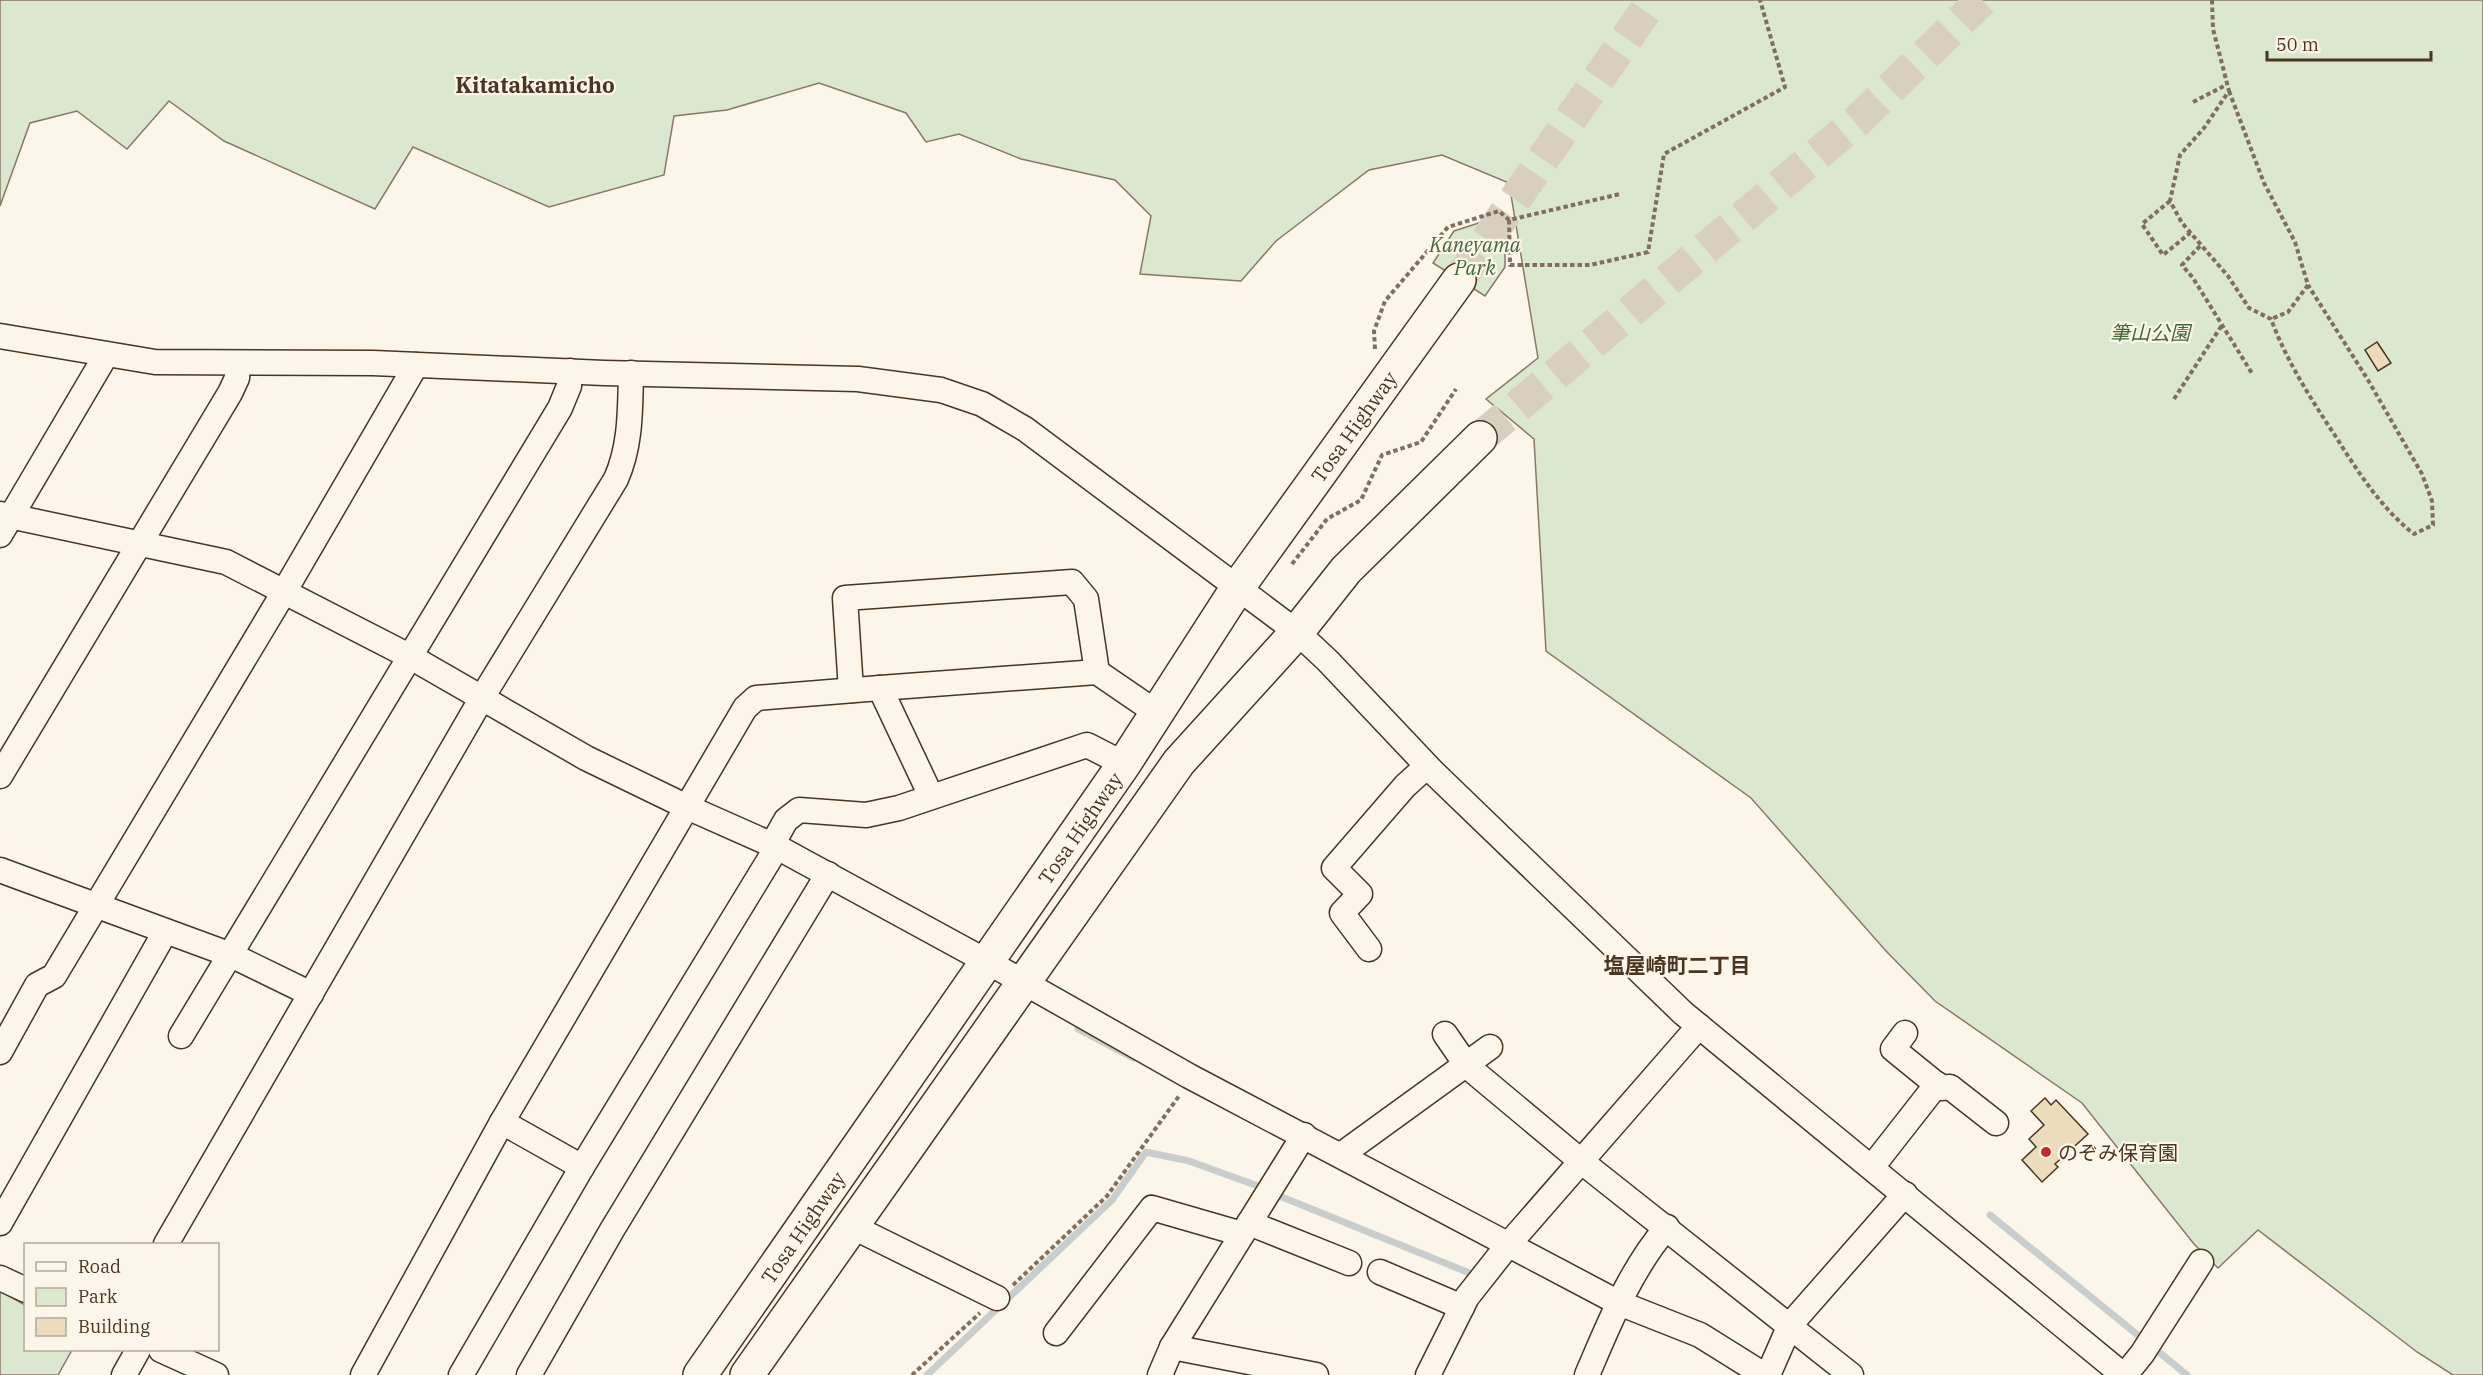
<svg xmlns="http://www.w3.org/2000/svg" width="2483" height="1375" viewBox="0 0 2483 1375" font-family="'IBM Plex Serif','Noto Sans JP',serif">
<rect width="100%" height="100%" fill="#fbf6e9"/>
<g fill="#dce7d0" stroke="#887966" stroke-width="1.5">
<polygon points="0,0 2483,0 2483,1375 2453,1375 2417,1352 2258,1230 2218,1268 2194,1244 2082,1103 1935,1001 1886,951 1751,798 1546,651 1534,439 1486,399 1538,358 1509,183 1442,155 1369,170 1276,241 1241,281 1140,274 1151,216 1115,180 1021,159 959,134 926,142 906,113 819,83 727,110 674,116 664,175 549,207 413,147 375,209 224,141 169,101 127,149 77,111 30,123 0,206"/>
<polygon points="1497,217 1505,225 1505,267 1485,296 1433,263 1454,231"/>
<polygon points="0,1291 25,1305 26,1350 72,1350 58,1375 0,1375"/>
</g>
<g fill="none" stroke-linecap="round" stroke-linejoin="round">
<g stroke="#c9cecd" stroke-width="7">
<polyline points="1078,1029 1133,1058"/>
<polyline points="1277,1195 1472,1274"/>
<polyline points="1990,1215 2187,1375"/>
<polyline points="927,1375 1112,1200 1146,1152 1189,1161 1258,1186"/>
</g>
</g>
<g fill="#ecdcbc" stroke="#4a3520" stroke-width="1.5">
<polygon points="2377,342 2391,363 2378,371 2365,350"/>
<polygon points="2045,1098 2051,1105 2056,1100 2088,1134 2055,1164 2058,1167 2042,1182 2022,1160 2036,1147 2029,1139 2044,1125 2031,1111"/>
</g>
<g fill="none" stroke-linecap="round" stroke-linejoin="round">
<g stroke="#d8cfc1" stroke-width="33" stroke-dasharray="33 16" stroke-linecap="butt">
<polyline points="1459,280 1653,0"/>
<polyline points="1480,438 1857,121 1982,0"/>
</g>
<g stroke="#4a3520" stroke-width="27">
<g id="minor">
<polyline points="0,336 155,362 373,363 604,373 858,379 941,390 982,404 1025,429 1297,632 1328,661 1433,772 1683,1013 2123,1375"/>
<polyline points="0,514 226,562 409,656 586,758 687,807 777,847 986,961 1189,1076 1619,1303 1700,1335 1764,1375"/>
<polyline points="0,535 106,355"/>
<polyline points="880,688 1097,672"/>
<polyline points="851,690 845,598 1072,582 1086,599 1097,672 1157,713"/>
<polyline points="0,776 230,393 237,378 238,363"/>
<polyline points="772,845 786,820 799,810 866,815 899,808 1087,745 1124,764"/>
<polyline points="0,870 231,955 311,994"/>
<polyline points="1369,949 1342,913 1360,894 1334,868 1405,786 1427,766"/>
<polyline points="1905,1033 1893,1049 1941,1088 1950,1087 1996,1123"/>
<polyline points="1445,1034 1467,1066 1582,1162 1851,1375"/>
<polyline points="181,1036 560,408 569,386 570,371"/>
<polyline points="0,1052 37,985 54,976 284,592 416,365"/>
<polyline points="502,1122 582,1167"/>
<polyline points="1341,1155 1490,1047"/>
<polyline points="1872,1167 1937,1084"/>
<polyline points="0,1223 165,932"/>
<polyline points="1249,1223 1349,1263"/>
<polyline points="851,1226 997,1298"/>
<path d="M166,1244l317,-548 133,-217c15,-34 14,-69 15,-106"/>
<polyline points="1380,1272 1462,1307"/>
<polyline points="0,1278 26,1290"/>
<polyline points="1056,1333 1152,1208 1242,1234"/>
<polyline points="1172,1347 1316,1375"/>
<polyline points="161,1350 216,1375"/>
<polyline points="124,1375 138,1350"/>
<polyline points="363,1375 502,1122 745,708 756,698 880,688 931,796"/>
<polyline points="461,1375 582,1167 777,847"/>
<polyline points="529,1375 612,1230 828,874"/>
<polyline points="1160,1375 1172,1347 1304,1135"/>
<polyline points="1428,1375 1467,1297 1508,1245 1699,1026"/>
<path d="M1587,1375c22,-51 43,-105 80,-148"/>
<polyline points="1768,1375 1790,1325 1905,1194"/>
<polyline points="2125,1375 2142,1354 2201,1262"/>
</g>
</g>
<g stroke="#4a3520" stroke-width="36">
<g id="highway">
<path id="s1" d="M700,1375l424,-611 114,-177 221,-307"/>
<polyline points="747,1375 1179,762 1297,632 1346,570 1480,438"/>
</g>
</g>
<g stroke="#7f6f5c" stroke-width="4" stroke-dasharray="4.5 3" stroke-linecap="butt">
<path d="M2212,0l1,29 16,62 -25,37 -24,27 -10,46 12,22 46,53 21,32 22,11c16,43 40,80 65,118 22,35 45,71 78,97l19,-9 -1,-24 -10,-27 -54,-94 -60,-95"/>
<polyline points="2229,91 2264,183 2295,242 2308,285 2288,312 2271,319"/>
<polyline points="2193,102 2226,85"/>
<polyline points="2170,201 2142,224 2163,255 2190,233"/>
<polyline points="1509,220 1510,265 1590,265 1648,252 1664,154 1785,87 1760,0"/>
<polyline points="2200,246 2182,265 2193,278 2253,375"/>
<polyline points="1375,349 1374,331 1385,301 1448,227 1499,211 1509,220 1620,194"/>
<polyline points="2174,399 2222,325"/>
<polyline points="1292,564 1327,519 1361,500 1382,455 1421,442 1456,389"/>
<polyline points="1013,1285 1107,1196 1179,1096"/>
<polyline points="912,1375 980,1313"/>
</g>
<use href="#minor" stroke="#fbf6e9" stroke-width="24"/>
<use href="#highway" stroke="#fbf6e9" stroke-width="33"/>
</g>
<circle fill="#c62828" stroke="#fbf6e9" stroke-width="2" cx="2046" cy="1152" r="6"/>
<g text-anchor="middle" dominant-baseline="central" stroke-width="4.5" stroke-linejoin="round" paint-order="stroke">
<g font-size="20" font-style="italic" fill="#436837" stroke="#fbf6e9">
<text x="1475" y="244">Kaneyama<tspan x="1475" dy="23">Park</tspan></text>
<text x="2150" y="332">筆山公園</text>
</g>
<g font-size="20" fill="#4a3520" stroke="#fbf6e9">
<text stroke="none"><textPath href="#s1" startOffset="1152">Tosa Highway</textPath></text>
<text stroke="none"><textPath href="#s1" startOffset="666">Tosa Highway</textPath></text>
<text stroke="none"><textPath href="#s1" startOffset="180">Tosa Highway</textPath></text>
</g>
<g font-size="20" fill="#4a3520" stroke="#fbf6e9" text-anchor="start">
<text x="2058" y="1152">のぞみ保育園</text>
</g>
<g font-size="21" font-weight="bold" fill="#4a3520" stroke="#fbf6e9">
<text x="1677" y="965">塩屋崎町二丁目</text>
</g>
<g font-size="22" font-weight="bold" fill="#4a3520" stroke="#fbf6e9">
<text x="535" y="84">Kitatakamicho</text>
</g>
</g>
<rect x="24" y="1243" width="195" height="108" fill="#fbf6e9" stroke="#b4a999" stroke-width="1.5"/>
<rect x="36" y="1262" width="30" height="9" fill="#fbf6e9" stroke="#b4a999" stroke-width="1.5"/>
<text x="78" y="1273" font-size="18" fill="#4a3520">Road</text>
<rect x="36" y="1288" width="30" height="18" fill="#dce7d0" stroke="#b4a999" stroke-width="1.5"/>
<text x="78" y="1303" font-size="18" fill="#4a3520">Park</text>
<rect x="36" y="1318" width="30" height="18" fill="#ecdcbc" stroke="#b4a999" stroke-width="1.5"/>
<text x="78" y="1333" font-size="18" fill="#4a3520">Building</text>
<path d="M2267 51v9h164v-9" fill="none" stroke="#4a3520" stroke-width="3"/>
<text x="2276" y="51" font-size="18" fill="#4a3520" stroke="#fbf6e9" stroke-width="4.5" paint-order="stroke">50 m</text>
</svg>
